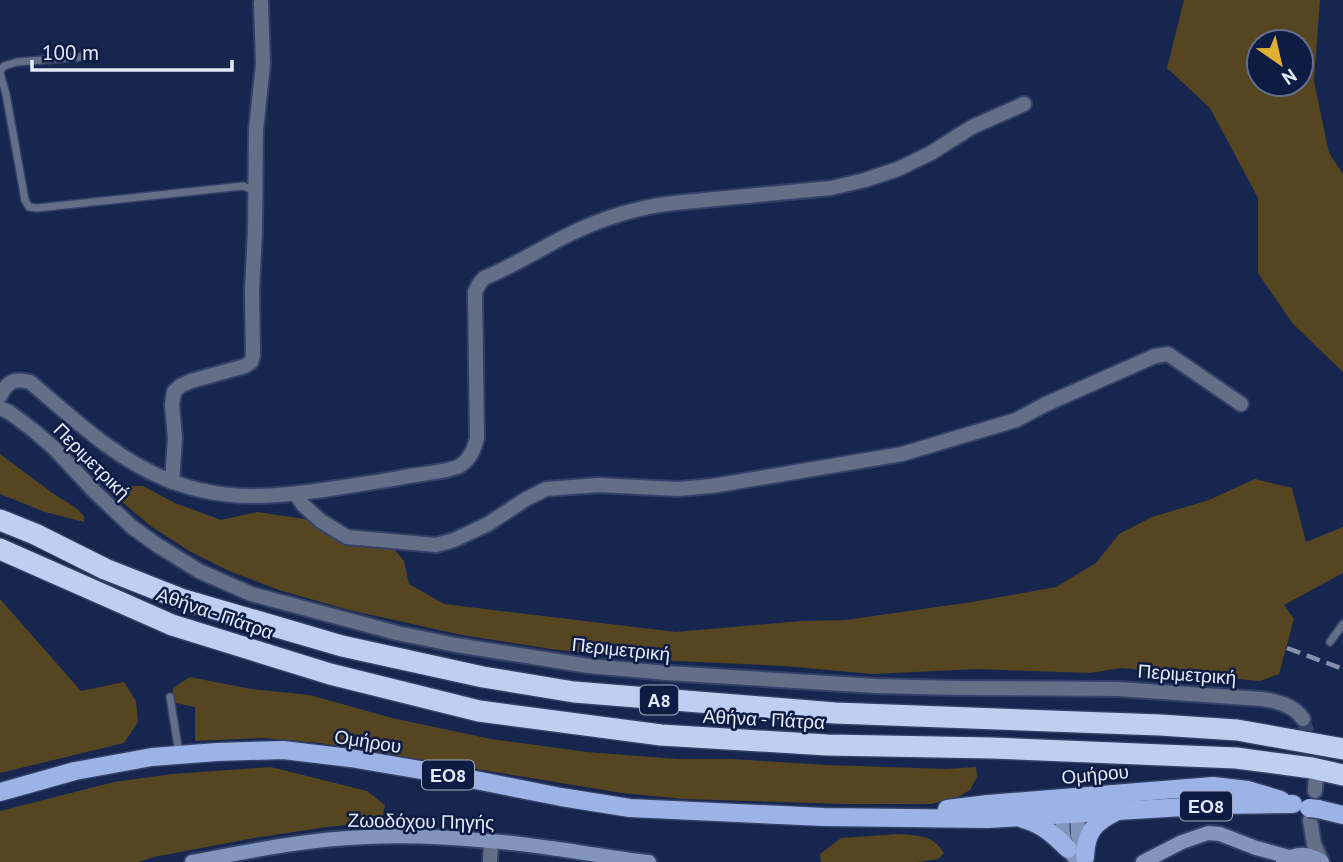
<svg xmlns="http://www.w3.org/2000/svg" width="1343" height="862" viewBox="0 0 1343 862" font-family="'PT Sans',sans-serif">
<rect width="100%" height="100%" fill="#17264f"/>
<g fill="#554521" fill-rule="evenodd">
<path d="M1184,0h136l-6,81 15,72 14,21v198l-50,-48 -35,-51v-75l-48,-90 -43,-40zM1259,42h42v42h-42z"/>
<polygon points="0,454 51,492 76,508 84,516 84,522 45,512 0,494"/>
<polygon points="1255,479 1292,488 1306,542 1343,527 1343,573 1284,605 1294,619 1279,674 1260,681 1121,668 1090,673 977,669 873,674 784,666 636,659 551,649 462,635 349,610 279,590 227,570 191,552 152,527 121,501 132,486 143,486 175,503 221,520 257,512 305,519 333,536 394,549 404,561 409,584 444,604 676,632 801,621 845,620 972,602 1056,587 1096,563 1119,534 1152,517 1209,500"/>
<polygon points="0,599 81,691 124,682 136,701 138,722 124,743 0,773"/>
<polygon points="190,677 251,689 310,695 392,718 491,739 587,752 678,759 731,759 828,765 946,769 976,767 977,777 970,790 954,799 931,804 846,804 684,799 622,793 320,743 264,738 195,741 195,707 171,702 173,688"/>
<polygon points="271,767 367,791 385,805 382,821 327,827 254,838 154,857 138,862 0,862 0,811 114,782 172,774"/>
<path d="M898,834c21,2 34,0 46,19l-6,6 -21,3h-96l-1,-8 21,-16z"/>
</g>
<g fill="none" stroke-linecap="round" stroke-linejoin="round">
<polyline stroke="#364369" stroke-width="14" stroke-dasharray="14 7" stroke-linecap="butt" points="1303,719 1316,757 1316,775"/>
<g stroke="#344167" stroke-width="10">
<g id="service">
<polyline points="0,71 4,66 17,62 92,56"/>
<polyline points="0,73 6,94 25,200 29,207 37,208 243,186 255,191"/>
<polyline points="1330,642 1343,624"/>
<polyline points="170,697 179,753"/>
</g>
</g>
<g stroke="#344167" stroke-width="18">
<g id="minor">
<path d="M0,396c8,-15 14,-18 30,-14 43,36 85,77 138,98 58,23 109,17 168,8 24,-4 49,-7 73,-12 13,-2 43,-5 52,-11 10,-7 13,-16 16,-27l-2,-146 4,-8 5,-6c30,-12 57,-30 86,-44 33,-16 68,-27 104,-31l157,-15 34,-8 33,-11 33,-16 41,-26 52,-23"/>
<polyline points="172,482 175,438 172,405 174,392 180,386 191,381 245,366 251,362 253,355 252,291 255,230 256,130 263,64 261,3"/>
<polyline points="296,494 303,505 321,521 347,537 436,545 454,540 488,524 526,499 546,489 599,485 678,489 712,486 902,454 1016,420 1046,404 1155,356 1168,354 1241,404"/>
<polyline points="490,862 491,841"/>
</g>
</g>
<g stroke="#344167" stroke-width="18">
<g id="tertiary">
<path d="M0,408l9,4 24,18 21,18 40,43 38,36 25,18 42,26 52,23 146,39 59,12 133,21 78,7 209,13 83,2 159,1 144,10c15,2 32,6 41,20"/>
<polyline points="1315,791 1316,776"/>
<polyline points="1310,820 1314,844 1322,862"/>
</g>
</g>
<g stroke="#344167" stroke-width="18">
<g id="secondary">
<path d="M1065,806c-5,22 -4,40 14,56"/>
<polyline points="1077,806 1078,835 1084,854"/>
<path d="M192,862c58,-11 116,-23 175,-25 41,-2 82,0 123,4 54,4 106,15 159,21"/>
<polyline points="1143,862 1182,842 1208,833 1220,834 1256,848 1289,857"/>
<path d="M1283,862c13,-10 26,-9 39,0"/>
</g>
</g>
<g stroke="#344167" stroke-width="21">
<g id="primary">
<polyline points="0,792 75,771 152,757 217,752 283,750 350,758 450,775 561,797 630,808 824,817 988,819 1216,805 1293,804"/>
<polyline points="947,809 988,804 1213,786 1248,790 1281,800"/>
<polyline points="1318,809 1343,815"/>
<path d="M1023,819c19,5 31,16 45,30"/>
<path d="M1085,857c1,-24 8,-34 31,-45"/>
</g>
</g>
<g stroke="#344167" stroke-width="24">
<g id="motorway">
<polyline points="0,520 35,534 105,569 181,599 342,646 483,677 574,692 835,713 1160,725 1237,730 1343,749"/>
<polyline points="0,549 172,625 330,674 479,711 661,735 827,745 992,748 1236,758 1312,768 1343,775"/>
</g>
</g>
<use href="#service" stroke="#636e87" stroke-width="7"/>
<use href="#minor" stroke="#636e87" stroke-width="14"/>
<use href="#tertiary" stroke="#636e87" stroke-width="14"/>
<use href="#secondary" stroke="#8495bd" stroke-width="14"/>
<use href="#primary" stroke="#9db3e6" stroke-width="18"/>
<use href="#motorway" stroke="#bfcff4" stroke-width="21"/>
<polyline stroke="#8590ab" stroke-width="4.5" stroke-dasharray="14 7" stroke-linecap="butt" points="1287,648 1343,669"/>
<g stroke="#344167" stroke-width="21" stroke-linecap="butt">
<polyline id="primary-bridge" points="1309,808 1318,809"/>
</g>
<use href="#primary-bridge" stroke="#9db3e6" stroke-width="18"/>
</g>
<g text-anchor="middle" dominant-baseline="central" stroke-width="5" stroke-linejoin="round" paint-order="stroke">
<g fill="#0e1c44" stroke="#a3acc3" stroke-width="2">
<rect x="640" y="685.5" width="38" height="29" rx="5"/>
<rect x="422" y="760.5" width="52" height="29" rx="5"/>
<rect x="1180" y="791.5" width="52" height="29" rx="5"/>
</g>
<g font-size="18" font-weight="bold" fill="#e3eafa">
<text x="659" y="700">Α8</text>
<text x="448" y="775">ΕΟ8</text>
<text x="1206" y="806">ΕΟ8</text>
</g>
<g font-size="19" fill="#e3eafa" stroke="#0e1c44">
<text transform="translate(92 461) rotate(45)">Περιμετρική</text>
<text transform="translate(215 613) rotate(19)">Αθήνα - Πάτρα</text>
<text transform="translate(621 649) rotate(6)">Περιμετρική</text>
<text transform="translate(1187 674) rotate(4)">Περιμετρική</text>
<text transform="translate(764 719) rotate(3)">Αθήνα - Πάτρα</text>
<text transform="translate(368 741) rotate(9)">Ομήρου</text>
<text transform="translate(1095 774) rotate(-5)">Ομήρου</text>
<text transform="translate(421 821) rotate(1)">Ζωοδόχου Πηγής</text>
</g>
</g>
<g transform="translate(1280 63) rotate(146)"><circle r="33" fill="#0e1c44" stroke="#636e8d" stroke-width="2"/>
<path d="M0-5L12 26L0 18L-12 26Z" fill="#e0b034"/>
<text y="-10" font-size="19" font-weight="bold" text-anchor="middle" fill="#e3eafa">N</text>
</g>
<path d="M32 60v10h200v-10" fill="none" stroke="#e3eafa" stroke-width="3.5"/>
<text x="42" y="60" font-size="21" fill="#e3eafa" stroke="#0e1c44" stroke-width="5" paint-order="stroke">100 m</text>
</svg>
